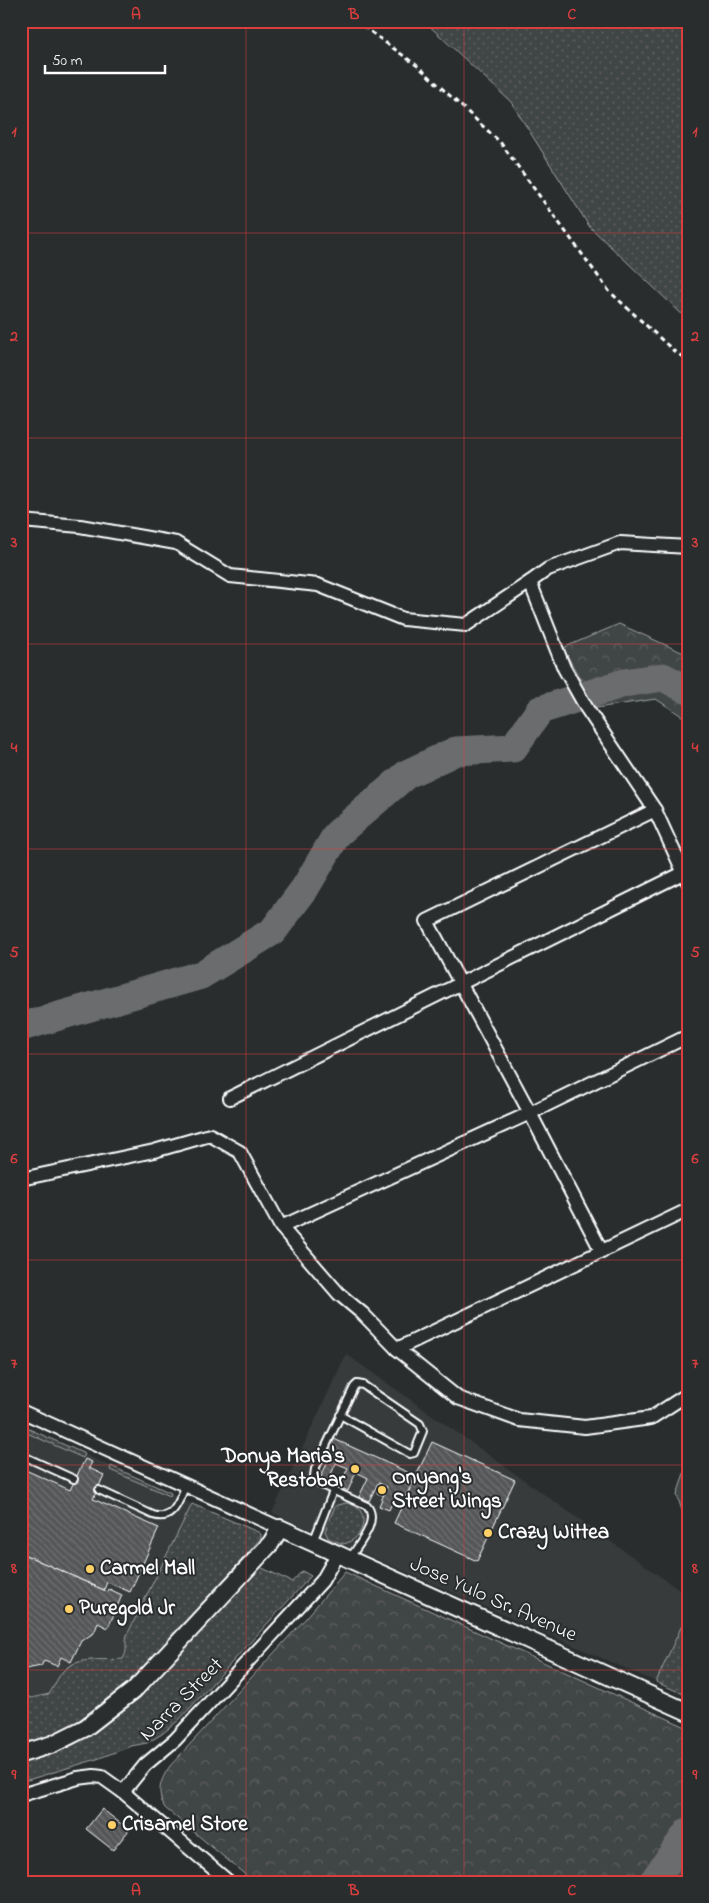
<svg xmlns="http://www.w3.org/2000/svg" width="709" height="1903" viewBox="0 0 709 1903" font-family="'Indie Flower',sans-serif">
<defs>
<pattern id="grass-dots" width="8" height="8" patternUnits="userSpaceOnUse" patternTransform="scale(1.25)"><rect width="8" height="8" fill="#414445"/><path d="M2 2h.1M6 6h.1" fill="none" stroke="#5e6061" stroke-width="1.8" stroke-linecap="round"/></pattern>
<pattern id="forest-crowns" width="20" height="18" patternUnits="userSpaceOnUse" patternTransform="scale(1.25)"><rect width="20" height="18" fill="#414445"/><path d="M2 6a3 3 0 1 1 6 0M12 15a3 3 0 1 1 6 0" fill="none" stroke="#5e6061"/></pattern>
<pattern id="building-back-hatch" width="6" height="6" patternUnits="userSpaceOnUse" patternTransform="scale(1.25)"><rect width="6" height="6" fill="#555758"/><path d="M-1 5l2 2M0 0l6 6M5-1l2 2" fill="none" stroke="#6e7071"/></pattern>
</defs>
<rect width="100%" height="100%" fill="#2a2d2e"/>
<filter id="ink" filterUnits="userSpaceOnUse"><feTurbulence type="fractalNoise" baseFrequency=".02" numOctaves="2"/><feDisplacementMap in="SourceGraphic" scale="10" xChannelSelector="R" yChannelSelector="G"/><feConvolveMatrix kernelMatrix="1 2 1 2 8 2 1 2 1" color-interpolation-filters="sRGB"/></filter>
<g filter="url(#ink)">
<g fill="#373a3b">
<polygon points="346,1354 688,1596 688,1612 656,1682 272,1513"/>
<polygon points="21,1426 171,1493 192,1504 127,1635 126,1641 127,1651 123,1659 106,1659 75,1664 63,1671 49,1694 31,1698 21,1693"/>
</g>
<g fill="url(#grass-dots)" stroke="#a0a2a2">
<polygon points="424,21 688,21 688,320 589,226 511,102"/>
<polygon points="29,1429 85,1454 83,1458 27,1433"/>
<polygon points="111,1466 171,1493 170,1496 110,1470"/>
<path d="M346,1503c27,4 19,37 -3,41l-15,-6 -3,-7 10,-25z"/>
<path d="M192,1504l66,28 3,2v4l-113,127 -31,29 -48,33 -20,9 -28,8v-51l10,5 18,-4c5,-7 9,-18 15,-24 15,-14 40,-9 59,-11 6,-11 1,-13 4,-24z"/>
<polygon points="260,1567 292,1582 302,1571 311,1576 179,1720 162,1734 147,1743 131,1746 97,1759 21,1782 21,1764 54,1754 75,1744 96,1731 117,1715 140,1696 163,1672"/>
<polygon points="688,1612 688,1696 656,1682"/>
</g>
<g fill="url(#forest-crowns)" stroke="#a0a2a2">
<polygon points="619,624 688,655 688,720 656,699 596,708 563,648"/>
<path d="M345,1572l343,156v154h-434l-89,-74c-9,-16 -5,-28 5,-42l137,-149z"/>
</g>
<polygon fill="#414445" stroke="#a0a2a2" points="688,1461 688,1529 677,1495"/>
<g fill="none" stroke-linecap="round" stroke-linejoin="round">
<g stroke="#6a6c6d" stroke-width="29">
<polyline points="21,1027 201,975 273,931 305,888 337,834 407,774 456,751 513,748 540,710 624,683 663,677 688,690"/>
<polyline points="653,1882 688,1832"/>
</g>
</g>
<g fill="url(#building-back-hatch)" stroke="#fff">
<polygon points="334,1439 416,1476 406,1496 397,1492 389,1510 379,1506 387,1487 378,1483 369,1501 359,1497 368,1478 356,1472 348,1491 339,1487 348,1468 336,1463 328,1481 321,1477 329,1459 325,1457"/>
<polygon points="432,1442 515,1480 477,1561 394,1523"/>
<polygon points="85,1459 92,1462 89,1468 104,1475 93,1499 159,1528 130,1592 107,1582 104,1590 21,1553 21,1468 70,1490"/>
<polygon points="380,1484 387,1487 383,1495 377,1493"/>
<polygon points="21,1553 108,1592 109,1589 122,1595 108,1628 98,1623 94,1633 81,1641 71,1662 61,1657 57,1666 44,1661 41,1666 21,1670"/>
<polygon points="102,1809 129,1830 113,1850 86,1829"/>
</g>
<g fill="none" stroke-linecap="round" stroke-linejoin="round">
<g stroke="#fff" stroke-width="10">
<g id="service">
<path d="M340,1415l70,39 4,-1 9,-22 -3,-7 -57,-39 -6,-1 -3,3 -39,82 -1,7 5,8 48,22c13,15 -9,39 -17,52"/>
<polyline points="21,1426 27,1413"/>
<polyline points="21,1455 74,1479"/>
<path d="M99,1490l54,25c21,7 26,-15 33,-30"/>
<polyline points="313,1542 333,1491"/>
</g>
</g>
<g stroke="#fff" stroke-width="16">
<g id="minor">
<polyline points="21,521 80,526 176,543 230,576 318,585 403,619 466,625 530,582"/>
<polyline points="688,547 620,543 548,569 530,582 564,668 587,709 655,810 688,882"/>
<polyline points="230,1098 683,873"/>
<polyline points="21,1179 154,1151 210,1135 240,1152 281,1227 339,1294 363,1314 397,1349 458,1398 519,1420 585,1427 651,1418 688,1394"/>
<polyline points="281,1227 530,1113 688,1036"/>
<polyline points="602,1252 530,1113 427,921 655,810"/>
<polyline points="397,1349 688,1210"/>
<polyline points="21,1411 280,1528"/>
<polyline points="123,1792 145,1765 175,1740 322,1581 338,1553"/>
<polyline points="21,1795 78,1778 94,1776 102,1777 123,1792 229,1882"/>
</g>
</g>
<g stroke="#fff" stroke-width="20">
<polyline id="tertiary" points="21,1754 53,1744 85,1728 134,1690 271,1543 280,1528 688,1712"/>
</g>
<polyline stroke="#fff" stroke-width="3" stroke-dasharray="5 4" stroke-linecap="butt" points="356,21 419,67 500,142 609,291 675,352 688,360"/>
<use href="#service" stroke="#2a2d2e" stroke-width="6"/>
<use href="#minor" stroke="#2a2d2e" stroke-width="12"/>
<use href="#tertiary" stroke="#2a2d2e" stroke-width="16"/>
</g>
</g>
<path fill="none" stroke="#da3e3e" stroke-width="1" stroke-opacity="0.55" d="M246,21v1861M464,21v1861M21,233h667M21,438h667M21,644h667M21,849h667M21,1054h667M21,1260h667M21,1465h667M21,1670h667"/>
<g fill="#ffd166" stroke="#2a2d2e" stroke-width="2">
<circle cx="355" cy="1469" r="5"/>
<circle cx="382" cy="1490" r="5"/>
<circle cx="488" cy="1533" r="5"/>
<circle cx="90" cy="1569" r="5"/>
<circle cx="69" cy="1609" r="5"/>
<circle cx="112" cy="1825" r="5"/>
</g>
<g text-anchor="middle" dominant-baseline="central" stroke-width="4" stroke-linejoin="round" paint-order="stroke">
<g font-size="21" font-weight="bold" fill="#fff" stroke="#2a2d2e" text-anchor="start">
<text x="345" y="1457" text-anchor="end">Donya Maria's<tspan x="345" dy="24">Restobar</tspan></text>
<text x="392" y="1478">Onyang's<tspan x="392" dy="24">Street Wings</tspan></text>
<text x="498" y="1533">Crazy Wittea</text>
<text x="100" y="1569">Carmel Mall</text>
<text x="79" y="1609">Puregold Jr</text>
<text x="122" y="1825">Crisamel Store</text>
</g>
<g font-size="21" fill="#fff" stroke="#2a2d2e">
<text transform="translate(493 1600) rotate(24)">Jose Yulo Sr. Avenue</text>
<text transform="translate(182 1700) rotate(-45)">Narra Street</text>
</g>
</g>
<rect width="709" height="1903" fill="none" stroke="#2a2d2e" stroke-width="55"/>
<path d="M45 65v8h120v-8" fill="none" stroke="#ffffff" stroke-width="2.5"/>
<text x="52" y="65" font-size="15" fill="#ffffff" stroke="#2a2d2e" stroke-width="4" paint-order="stroke">50 m</text>
<rect x="28" y="28" width="654" height="1848" fill="none" stroke="#da3e3e" stroke-width="2"/>
<g font-size="16" text-anchor="middle" font-weight="bold" fill="#da3e3e">
<text x="136" y="19">A</text>
<text x="354" y="19">B</text>
<text x="572" y="19">C</text>
<text x="14" y="136">1</text>
<text x="695" y="136">1</text>
<text x="14" y="341">2</text>
<text x="695" y="341">2</text>
<text x="14" y="547">3</text>
<text x="695" y="547">3</text>
<text x="14" y="752">4</text>
<text x="695" y="752">4</text>
<text x="14" y="957">5</text>
<text x="695" y="957">5</text>
<text x="14" y="1163">6</text>
<text x="695" y="1163">6</text>
<text x="14" y="1368">7</text>
<text x="695" y="1368">7</text>
<text x="14" y="1573">8</text>
<text x="695" y="1573">8</text>
<text x="14" y="1779">9</text>
<text x="695" y="1779">9</text>
<text x="136" y="1895">A</text>
<text x="354" y="1895">B</text>
<text x="572" y="1895">C</text>
</g>
</svg>
